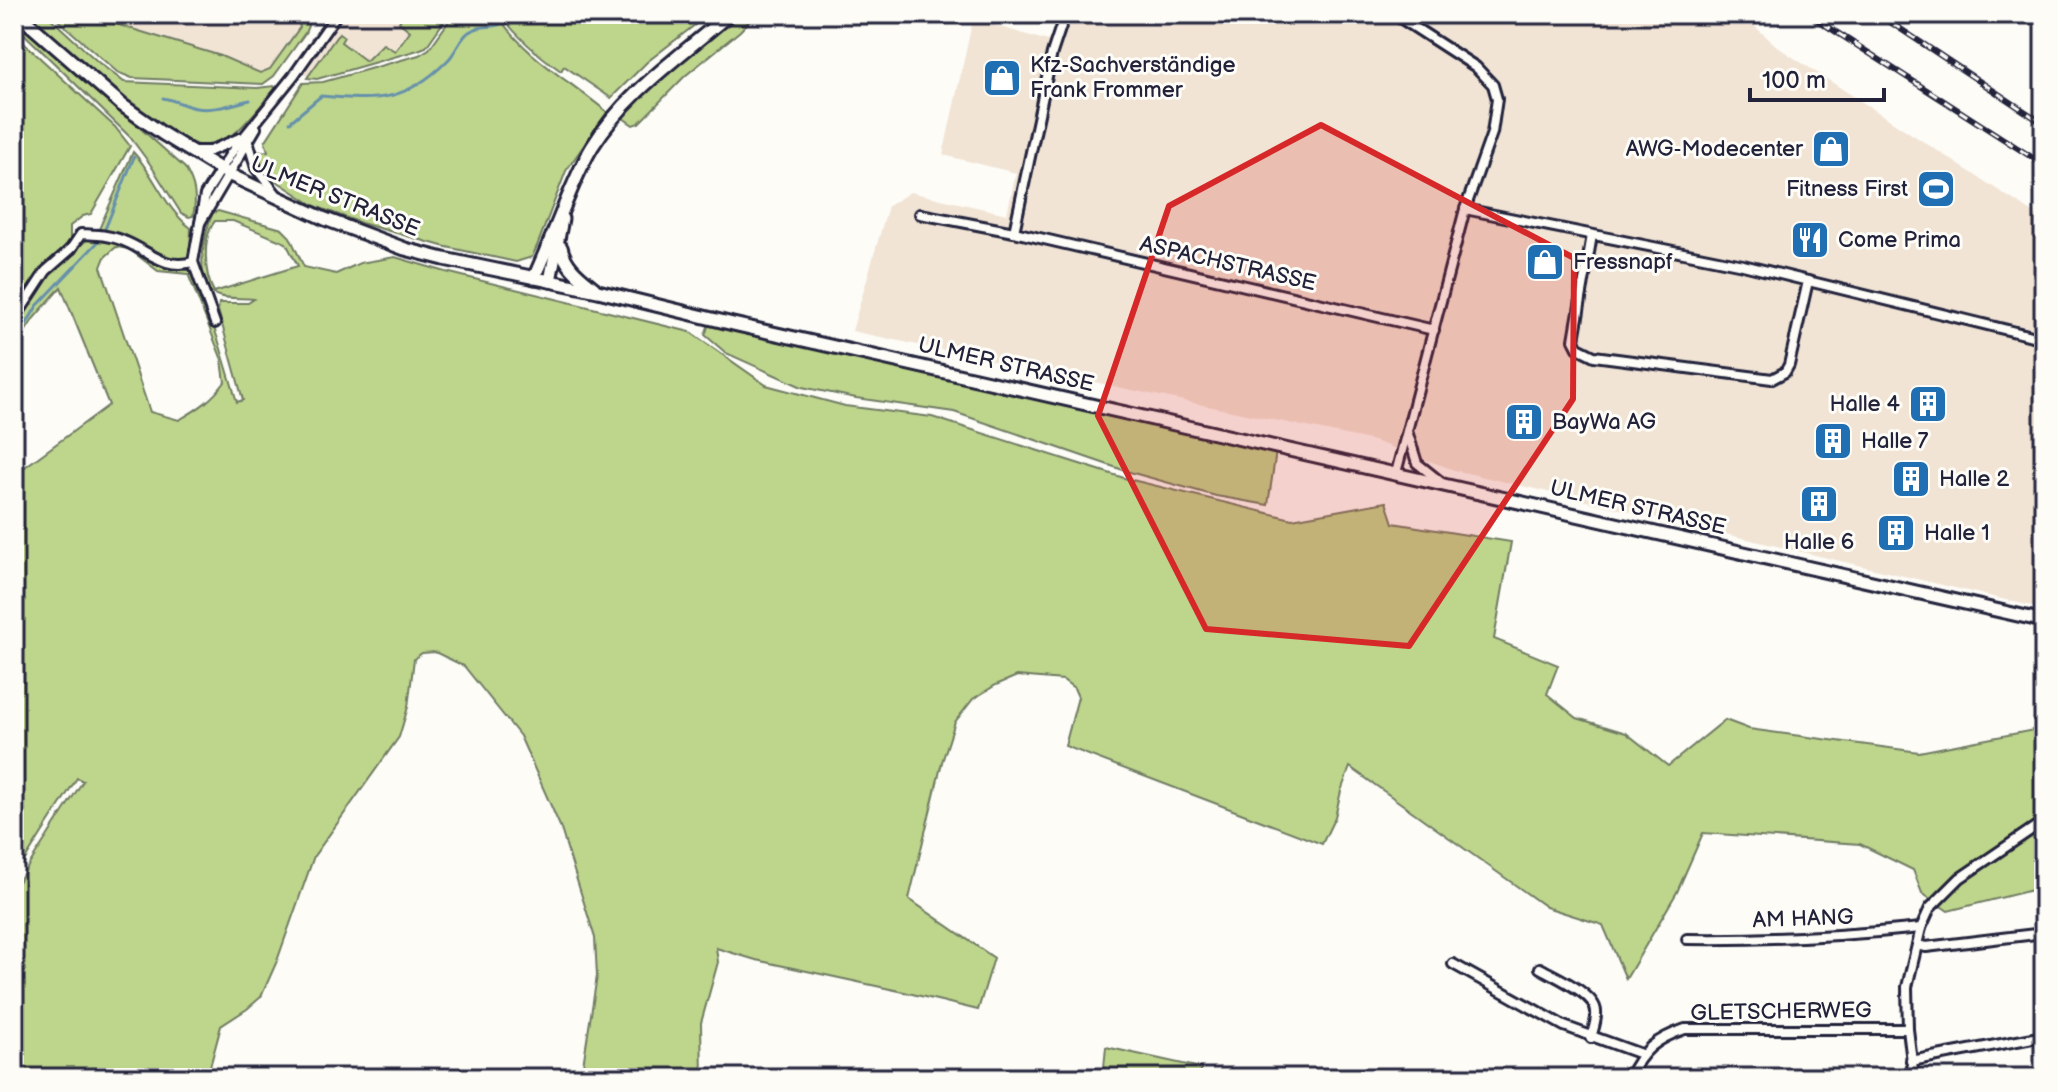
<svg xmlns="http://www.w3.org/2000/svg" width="2058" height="1092" viewBox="0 0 2058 1092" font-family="'Balsamiq Sans',sans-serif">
<rect width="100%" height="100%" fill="#fdfcf7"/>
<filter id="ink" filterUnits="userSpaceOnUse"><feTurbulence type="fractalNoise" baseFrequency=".0125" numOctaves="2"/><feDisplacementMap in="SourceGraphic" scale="16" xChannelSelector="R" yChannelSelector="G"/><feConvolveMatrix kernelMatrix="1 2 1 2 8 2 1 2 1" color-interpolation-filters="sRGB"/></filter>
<g filter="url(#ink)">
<g fill="#f1e4d5">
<polygon points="84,14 317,14 300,27 270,69 259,73 221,56"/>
<polygon points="345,14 448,14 426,47 315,79 303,74"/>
<polygon points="1061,14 1741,14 1779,48 2044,220 2044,609 1454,470 1374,441 852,331 888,206 910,192 1007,214 1016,173 943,155 973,19 1048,41"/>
</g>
<g fill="#bed58c" stroke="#707c64" stroke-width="2" fill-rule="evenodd">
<path d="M26,14h20l52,48 26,20 133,6 17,-2 1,3c-14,16 -39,49 -58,56 -10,3 -22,0 -30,-4 -59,-32 -112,-82 -161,-127z"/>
<polygon points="51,14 83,14 221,56 260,73 270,69 300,27 297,19 290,14 306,14 308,26 305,33 274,76 263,84 132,78 117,72"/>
<polygon points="410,14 449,14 426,47 418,50 317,79 307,78 339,33 344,37 341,42 366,61 383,44 395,51 410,31 399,22 403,15 407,17"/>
<path d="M454,14h42c34,47 69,63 111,98l-41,59 -29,75 -5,11 -16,5 -74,-16 -81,-23 -46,-17 -40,-26 -13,-11 -4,-17 10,-1 -3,-9 38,-59 20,-1 96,-27 10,-6z"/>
<path d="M500,14h209l-62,48 -36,36 -47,-32 -3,5c-24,-17 -43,-33 -61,-57z"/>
<polygon points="736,14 756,14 740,31 685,76 639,123 633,125 620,116 636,96"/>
<path d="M14,16l171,152c10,17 12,29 8,48l-4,1 -8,-4 -31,-49 -20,-27 -116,-113z"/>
<polygon points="14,34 115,127 130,146 91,214 83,216 70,226 70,240 34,282 14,315"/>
<path d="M133,152c22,23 32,57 58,76l-1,25 -4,6 -17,2 -40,-23 -30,-9z"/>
<path d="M218,211l64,18 8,8 14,30 32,7 24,-11 35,-6 51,15 244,60 76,53 79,21 87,11 192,61 168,41 94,-17 7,21 118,19 -17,97 64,26 -11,29 30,24 49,15 42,33 57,-46 24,9 170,23 125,-24v159l-96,24 -26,-18 -9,-23 -53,-26 -157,-11 -26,59 -51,87 -23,-54 -57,-18 -196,-140 -9,24 -6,26 -13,27 -257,-98 13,-49 -4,-9 -11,-8 -46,-4 -21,9 -23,14 -18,23 -13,40 -33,137 85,59 -16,52 -74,-18 -148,-32 -40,-12 2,14 -17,61 1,55h-121l16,-102 -2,-38 -35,-112 -40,-90 -56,-70 -29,-14 -13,1 -8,6 -6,48 -9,30 -85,119 -37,105 -16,36 -14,12 -26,17 -14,52h-193v-190l69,-107 -6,-3 -63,99v-402l95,-70 -48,-118 -27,31 -20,31v-23l33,-52 41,-35c41,-1 41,14 73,27 11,4 22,0 32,6l25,67 19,63 6,-2 -25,-90 1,-7h29l6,-4c-12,-2 -27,1 -38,-4 -23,-9 -12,-65 -3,-82zM215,221h18l53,22 12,23 -84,26c-10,-17 -12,-55 1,-71zM116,247l13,2 29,22 30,3 34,86 3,22c-13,18 -27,27 -46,38l-29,-8 -49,-145 4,-10z"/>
<polygon points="709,324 1276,451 1268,505 1216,496 1126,471 954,412 856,398 802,387 726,353 705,335"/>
<polygon points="1106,1047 1201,1068 1200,1078 1103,1078"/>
</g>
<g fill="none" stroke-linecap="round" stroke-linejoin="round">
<g stroke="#6691ab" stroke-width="3">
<path d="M163,98c12,2 22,8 33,10 18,3 37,-4 54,-8"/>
<path d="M290,122l31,-26c55,5 84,7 126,-35 9,-8 13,-23 22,-29 18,-11 27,2 44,-18"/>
<polyline points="105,229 134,157"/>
<polyline points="14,345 37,306 98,242"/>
</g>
<g stroke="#22223b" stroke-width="14">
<g id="minor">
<polyline points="1065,14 1052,53 1014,232 1434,330"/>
<polyline points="1394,14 1476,67 1493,85 1497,99 1492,133 1465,209 1396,473"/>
<polyline points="249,144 256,168 276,194"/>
<polyline points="192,151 210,151 240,138"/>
<polyline points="1465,209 1743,265 2044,339"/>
<polyline points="920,214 1014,232"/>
<polyline points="200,223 256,128"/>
<polyline points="1592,235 1574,340 1578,348 1594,356 1772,379 1785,372 1789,365 1808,281"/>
<path d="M14,320l32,-49 25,-22 10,-15c15,1 31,1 45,8 24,10 39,28 67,20"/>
<polyline points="215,323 193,262 205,195 231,153 294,75 337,14"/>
<polyline points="1408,434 1417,463 1442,483"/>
<path d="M1687,939c79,1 156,-3 234,-11"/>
<polyline points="1917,945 1926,947 2044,933"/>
<polyline points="1453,964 1564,1026 1641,1054"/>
<path d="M1540,968c14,8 56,26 56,44 1,8 -3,18 -5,26"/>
<polyline points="1911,1061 2044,1036"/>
<path d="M1629,1078c13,-28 27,-39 56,-49h223"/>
<polyline points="1914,1078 1908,1029 1907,987 1921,928 1930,908 1960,878 2044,821"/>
</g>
</g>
<g stroke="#22223b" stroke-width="17">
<g id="secondary">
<polyline points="18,14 122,105 163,134 230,175 325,219 405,249 444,259 598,291 733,324 2044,621"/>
<path d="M561,247c4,19 18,29 33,41"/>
<path d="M534,278c10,-23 20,-46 29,-69 9,-21 17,-42 29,-62 34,-55 89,-91 137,-133"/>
<polyline points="550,281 562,219"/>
</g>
</g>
<use href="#minor" stroke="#fdfcf7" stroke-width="8"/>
<use href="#secondary" stroke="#fdfcf7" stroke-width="11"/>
<g stroke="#22223b" stroke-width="6">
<g id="rail">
<polyline points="1808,14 2044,165"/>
<polyline points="1878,14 2044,124"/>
</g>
</g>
<use href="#rail" stroke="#fdfcf7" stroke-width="3" stroke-dasharray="9" stroke-linecap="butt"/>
</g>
</g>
<path fill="#d62828" fill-opacity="0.2" stroke="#d62828" stroke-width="6" stroke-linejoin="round" d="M1321,125l253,133 -1,141 -164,247 -203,-17 -108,-213 71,-210z"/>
<defs>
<g id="shop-square" transform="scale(2)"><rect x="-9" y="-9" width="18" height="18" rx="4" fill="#1f6fb2" stroke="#fdfcf7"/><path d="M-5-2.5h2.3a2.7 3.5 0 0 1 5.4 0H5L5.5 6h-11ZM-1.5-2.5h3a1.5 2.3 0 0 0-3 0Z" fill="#fff"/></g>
<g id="stadium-square" transform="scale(2)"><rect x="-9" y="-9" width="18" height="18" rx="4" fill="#1f6fb2" stroke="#fdfcf7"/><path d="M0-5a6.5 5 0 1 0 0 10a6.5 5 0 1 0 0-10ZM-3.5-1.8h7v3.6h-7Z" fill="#fff"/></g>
<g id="restaurant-square" transform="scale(2)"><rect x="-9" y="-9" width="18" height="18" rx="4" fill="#1f6fb2" stroke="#fdfcf7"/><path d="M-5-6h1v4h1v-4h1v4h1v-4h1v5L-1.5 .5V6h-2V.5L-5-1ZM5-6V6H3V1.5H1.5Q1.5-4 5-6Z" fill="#fff"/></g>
<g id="building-square" transform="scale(2)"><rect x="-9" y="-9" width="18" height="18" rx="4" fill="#1f6fb2" stroke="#fdfcf7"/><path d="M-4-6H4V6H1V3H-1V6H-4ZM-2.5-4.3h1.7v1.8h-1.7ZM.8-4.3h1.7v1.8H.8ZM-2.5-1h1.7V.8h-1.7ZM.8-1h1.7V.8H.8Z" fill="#fff"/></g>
</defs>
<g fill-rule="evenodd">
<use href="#shop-square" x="1002" y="78"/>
<use href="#shop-square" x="1831" y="149"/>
<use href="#stadium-square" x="1936" y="189"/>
<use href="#restaurant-square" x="1810" y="240"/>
<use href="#shop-square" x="1545" y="262"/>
<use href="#building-square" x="1928" y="404"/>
<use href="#building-square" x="1524" y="422"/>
<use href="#building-square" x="1833" y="441"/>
<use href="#building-square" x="1911" y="479"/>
<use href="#building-square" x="1819" y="504"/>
<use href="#building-square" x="1896" y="533"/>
</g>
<g text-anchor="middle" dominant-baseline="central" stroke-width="6" stroke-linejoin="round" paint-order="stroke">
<g font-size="22" fill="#22223b" stroke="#fdfcf7" text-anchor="start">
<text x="1030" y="65">Kfz-Sachverständige<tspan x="1030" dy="25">Frank Frommer</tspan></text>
<text x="1803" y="149" text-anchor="end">AWG-Modecenter</text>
<text x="1908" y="189" text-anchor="end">Fitness First</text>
<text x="1838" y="240">Come Prima</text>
<text x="1573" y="262">Fressnapf</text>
<text x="1900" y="404" text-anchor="end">Halle 4</text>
<text x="1552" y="422">BayWa AG</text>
<text x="1861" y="441">Halle 7</text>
<text x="1939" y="479">Halle 2</text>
<text x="1924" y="533">Halle 1</text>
<text x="1819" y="542" text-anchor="middle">Halle 6</text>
</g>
<g font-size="22" fill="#22223b" stroke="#fdfcf7">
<text transform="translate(335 197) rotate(22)">ULMER STRASSE</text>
<text transform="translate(1228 264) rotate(13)">ASPACHSTRASSE</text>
<text transform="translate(1006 365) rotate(13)">ULMER STRASSE</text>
<text transform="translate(1638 508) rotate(13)">ULMER STRASSE</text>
<text transform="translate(1803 919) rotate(-2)">AM HANG</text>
<text transform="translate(1781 1012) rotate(-1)">GLETSCHERWEG</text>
</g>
</g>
<rect width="2058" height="1092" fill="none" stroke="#fdfcf7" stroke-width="48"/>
<rect x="24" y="24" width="2010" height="1044" fill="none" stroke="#22223b" stroke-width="3" filter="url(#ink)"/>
<path d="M1750 88v12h134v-12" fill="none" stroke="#22223b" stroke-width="4"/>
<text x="1762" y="88" font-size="24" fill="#22223b" stroke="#fdfcf7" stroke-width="6" paint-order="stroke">100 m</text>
</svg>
